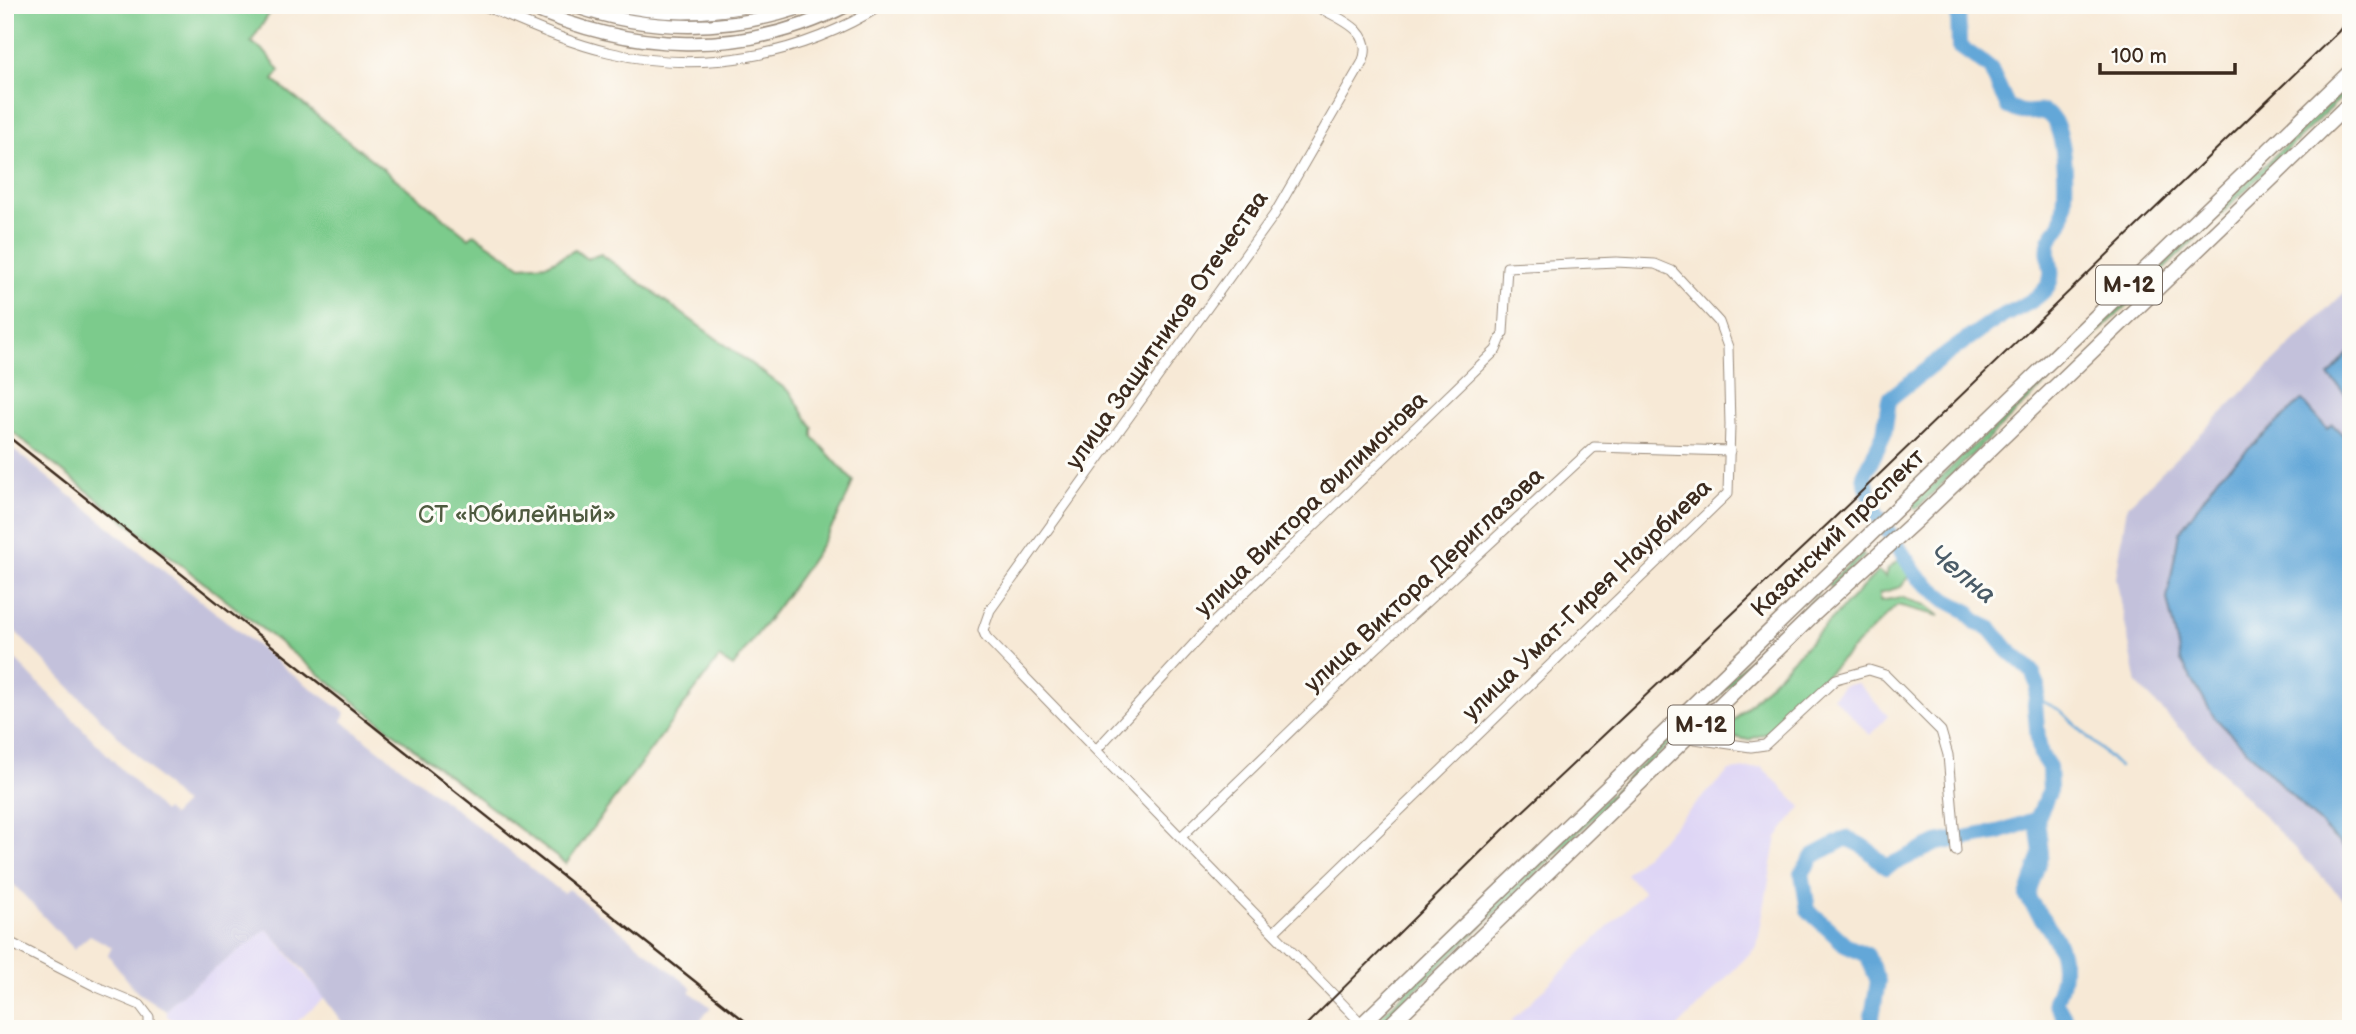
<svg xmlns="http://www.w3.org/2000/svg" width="2356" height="1034" viewBox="0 0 2356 1034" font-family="'Balsamiq Sans',sans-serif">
<rect width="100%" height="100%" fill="#fdfcf7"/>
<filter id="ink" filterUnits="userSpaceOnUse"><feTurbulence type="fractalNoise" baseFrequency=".0143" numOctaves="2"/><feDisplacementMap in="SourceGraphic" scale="14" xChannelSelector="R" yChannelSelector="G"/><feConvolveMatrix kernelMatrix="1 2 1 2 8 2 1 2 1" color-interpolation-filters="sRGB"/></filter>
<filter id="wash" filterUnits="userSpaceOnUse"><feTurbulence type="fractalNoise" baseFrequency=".00686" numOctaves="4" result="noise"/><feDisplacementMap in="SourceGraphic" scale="28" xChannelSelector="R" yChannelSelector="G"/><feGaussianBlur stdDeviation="1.57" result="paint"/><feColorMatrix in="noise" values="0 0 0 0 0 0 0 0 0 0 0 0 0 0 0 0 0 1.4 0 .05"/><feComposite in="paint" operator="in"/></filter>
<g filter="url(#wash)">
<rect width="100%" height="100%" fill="#f7e9d6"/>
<g fill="#ded5f5">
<polygon points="1857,683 1888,716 1870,735 1833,697 1843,686"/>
<polygon points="1762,767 1801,807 1777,837 1757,946 1676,1029 1518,1029 1511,1021 1644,892 1626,874 1729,771"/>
<polygon points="267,929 325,998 288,1029 185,1029 167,1016 166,1011 173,1001"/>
</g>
<g fill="#c3c1db">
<polygon points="2351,286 2351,907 2137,684 2116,578 2127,506"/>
<polygon points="5,443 293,675 346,713 342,721 563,893 568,889 692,988 690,992 711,1007 701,1020 708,1029 675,1029 656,1022 650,1029 606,1029 602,1022 590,1029 347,1029 305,972 267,929 173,1001 166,1011 137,992 108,955 112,947 90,935 74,949 5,875 5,649 163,812 165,810 172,816 184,804 5,621"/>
</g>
<g fill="#7bcb8c" stroke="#5b7a55" stroke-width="2">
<path d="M5,5h270l-24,37 13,9 16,20 -7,9 196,158 5,-4 47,32 27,-2 27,-14 12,9 14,-5 190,139 22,35v9l40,44c-20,61 -82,133 -120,186l-14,-9 -153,206 -139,-105 -422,-333z"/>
<polygon points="2351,82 2351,88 1916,509 1912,505"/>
<polygon points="1862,553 1865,556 1831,587 1828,584"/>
<polygon points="1901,558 1911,573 1901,587 1880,593 1880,601 1901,597 1926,605 1940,616 1897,605 1767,733 1748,740 1721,734 1878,571 1886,577 1888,569"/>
<polygon points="1819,593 1760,656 1375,1029 1367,1029"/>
</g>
<g fill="#63a7d8" stroke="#4f687b" stroke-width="2">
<polygon points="2351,350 2351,400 2329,376"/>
<polygon points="2302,400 2327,429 2332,424 2351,443 2351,855 2214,717 2181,661 2167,599 2179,533 2219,476"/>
</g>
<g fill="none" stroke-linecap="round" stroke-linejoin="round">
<polyline stroke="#63a7d8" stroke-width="2.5" points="2036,698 2060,710 2119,767"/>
<g stroke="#63a7d8" stroke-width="16">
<path d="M2037,819l4,35 -14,43c26,38 49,58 28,104l14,25 14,3"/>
<path d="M1870,1029l8,-48 -11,-26 -20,-9 -39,-36 -6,-37 11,-17 34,-18 19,10 20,19 51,-24 62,-11 38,-13 13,-29 -1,-23 -8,-12 -3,-15 -3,-36 3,-18 -6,-15 -24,-21 -17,-21 -15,-7 -9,-11 -21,-11 -29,-24 -44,-68 -9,-32 20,-42 5,-35c35,-28 71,-56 108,-80 16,-9 39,-17 50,-32 11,-16 -3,-29 3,-46 2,-6 8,-11 11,-18 7,-21 7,-93 -12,-108 -9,-7 -16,-1 -26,-3 -5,0 -10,-4 -15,-5l-18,-39 -31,-22 -1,-41"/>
</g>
</g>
</g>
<g filter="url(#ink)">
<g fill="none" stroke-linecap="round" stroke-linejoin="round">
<g stroke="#998a7a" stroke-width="11">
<g id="minor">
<path d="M482,5c41,17 83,37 126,47 93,23 193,4 274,-47"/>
<path d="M612,5c49,13 99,11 149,0"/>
<path d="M1314,5c23,13 63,25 48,58l-88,152 -284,395 -7,20 3,7 376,387"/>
<polyline points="1688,738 1751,747 1765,745 1836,679 1869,670 1885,675 1941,731 1948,755 1956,851"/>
<polyline points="1097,749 1214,622 1496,350 1503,333 1507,267 1616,262 1655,264 1672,271 1719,322 1728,347 1730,425 1728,493 1274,932"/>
<polyline points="1182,836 1369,655 1594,447 1730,451"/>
<polyline points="5,940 97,987 140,1005 149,1017 149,1029"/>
</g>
</g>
<g stroke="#998a7a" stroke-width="15">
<g id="secondary">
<path d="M524,5c106,48 219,54 324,0"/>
<path d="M571,5c77,28 159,28 237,0"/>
</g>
</g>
<g stroke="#998a7a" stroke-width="17">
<g id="primary">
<polyline points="1357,1029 2351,71"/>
<polyline points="1386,1029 1815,613 1922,515 2351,102"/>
</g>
</g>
<use href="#minor" stroke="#fff" stroke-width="9"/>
<use href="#secondary" stroke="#fff" stroke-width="12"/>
<use href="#primary" stroke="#fff" stroke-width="14"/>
<polyline stroke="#3b2a1e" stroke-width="2" points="1302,1029 1502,831 1833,519 2338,32 2351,16"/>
<polyline stroke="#3b2a1e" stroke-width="2.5" points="5,434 755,1029"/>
</g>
</g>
<g text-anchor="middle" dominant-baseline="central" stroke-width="6" stroke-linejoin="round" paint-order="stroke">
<g fill="#fdfcf7" stroke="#75695f" stroke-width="2">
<rect x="2096" y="265.5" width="66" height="39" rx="5"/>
<rect x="1668" y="705.5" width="66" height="39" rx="5"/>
</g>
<g font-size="23" font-weight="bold" fill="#3b2a1e">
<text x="2129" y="285">М-12</text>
<text x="1701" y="725">М-12</text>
</g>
<g font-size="24" fill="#3b2a1e" stroke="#fdfcf7">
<text transform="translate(1167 330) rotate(-55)">улица Защитников Отечества</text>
<text transform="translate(1311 504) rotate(-44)">улица Виктора Филимонова</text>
<text transform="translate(1838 533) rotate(-44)">Казанский проспект</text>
<text transform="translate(1424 580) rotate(-43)">улица Виктора Дериглазова</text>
<text transform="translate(1587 600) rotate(-44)">улица Умат-Гирея Наурбиева</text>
</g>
<g font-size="24" fill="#4e5a3f" stroke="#fdfcf7">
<text x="517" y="514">СТ «Юбилейный»</text>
</g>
<g font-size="26" font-style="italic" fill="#4b5c68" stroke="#fdfcf7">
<text transform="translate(1962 575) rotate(39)">Челна</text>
</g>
</g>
<rect width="2356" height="1034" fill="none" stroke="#fdfcf7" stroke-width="28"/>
<path d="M2100 63v10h135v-10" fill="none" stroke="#3b2a1e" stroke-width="3.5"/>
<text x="2111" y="63" font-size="21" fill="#3b2a1e" stroke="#fdfcf7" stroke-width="5" paint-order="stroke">100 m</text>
</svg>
